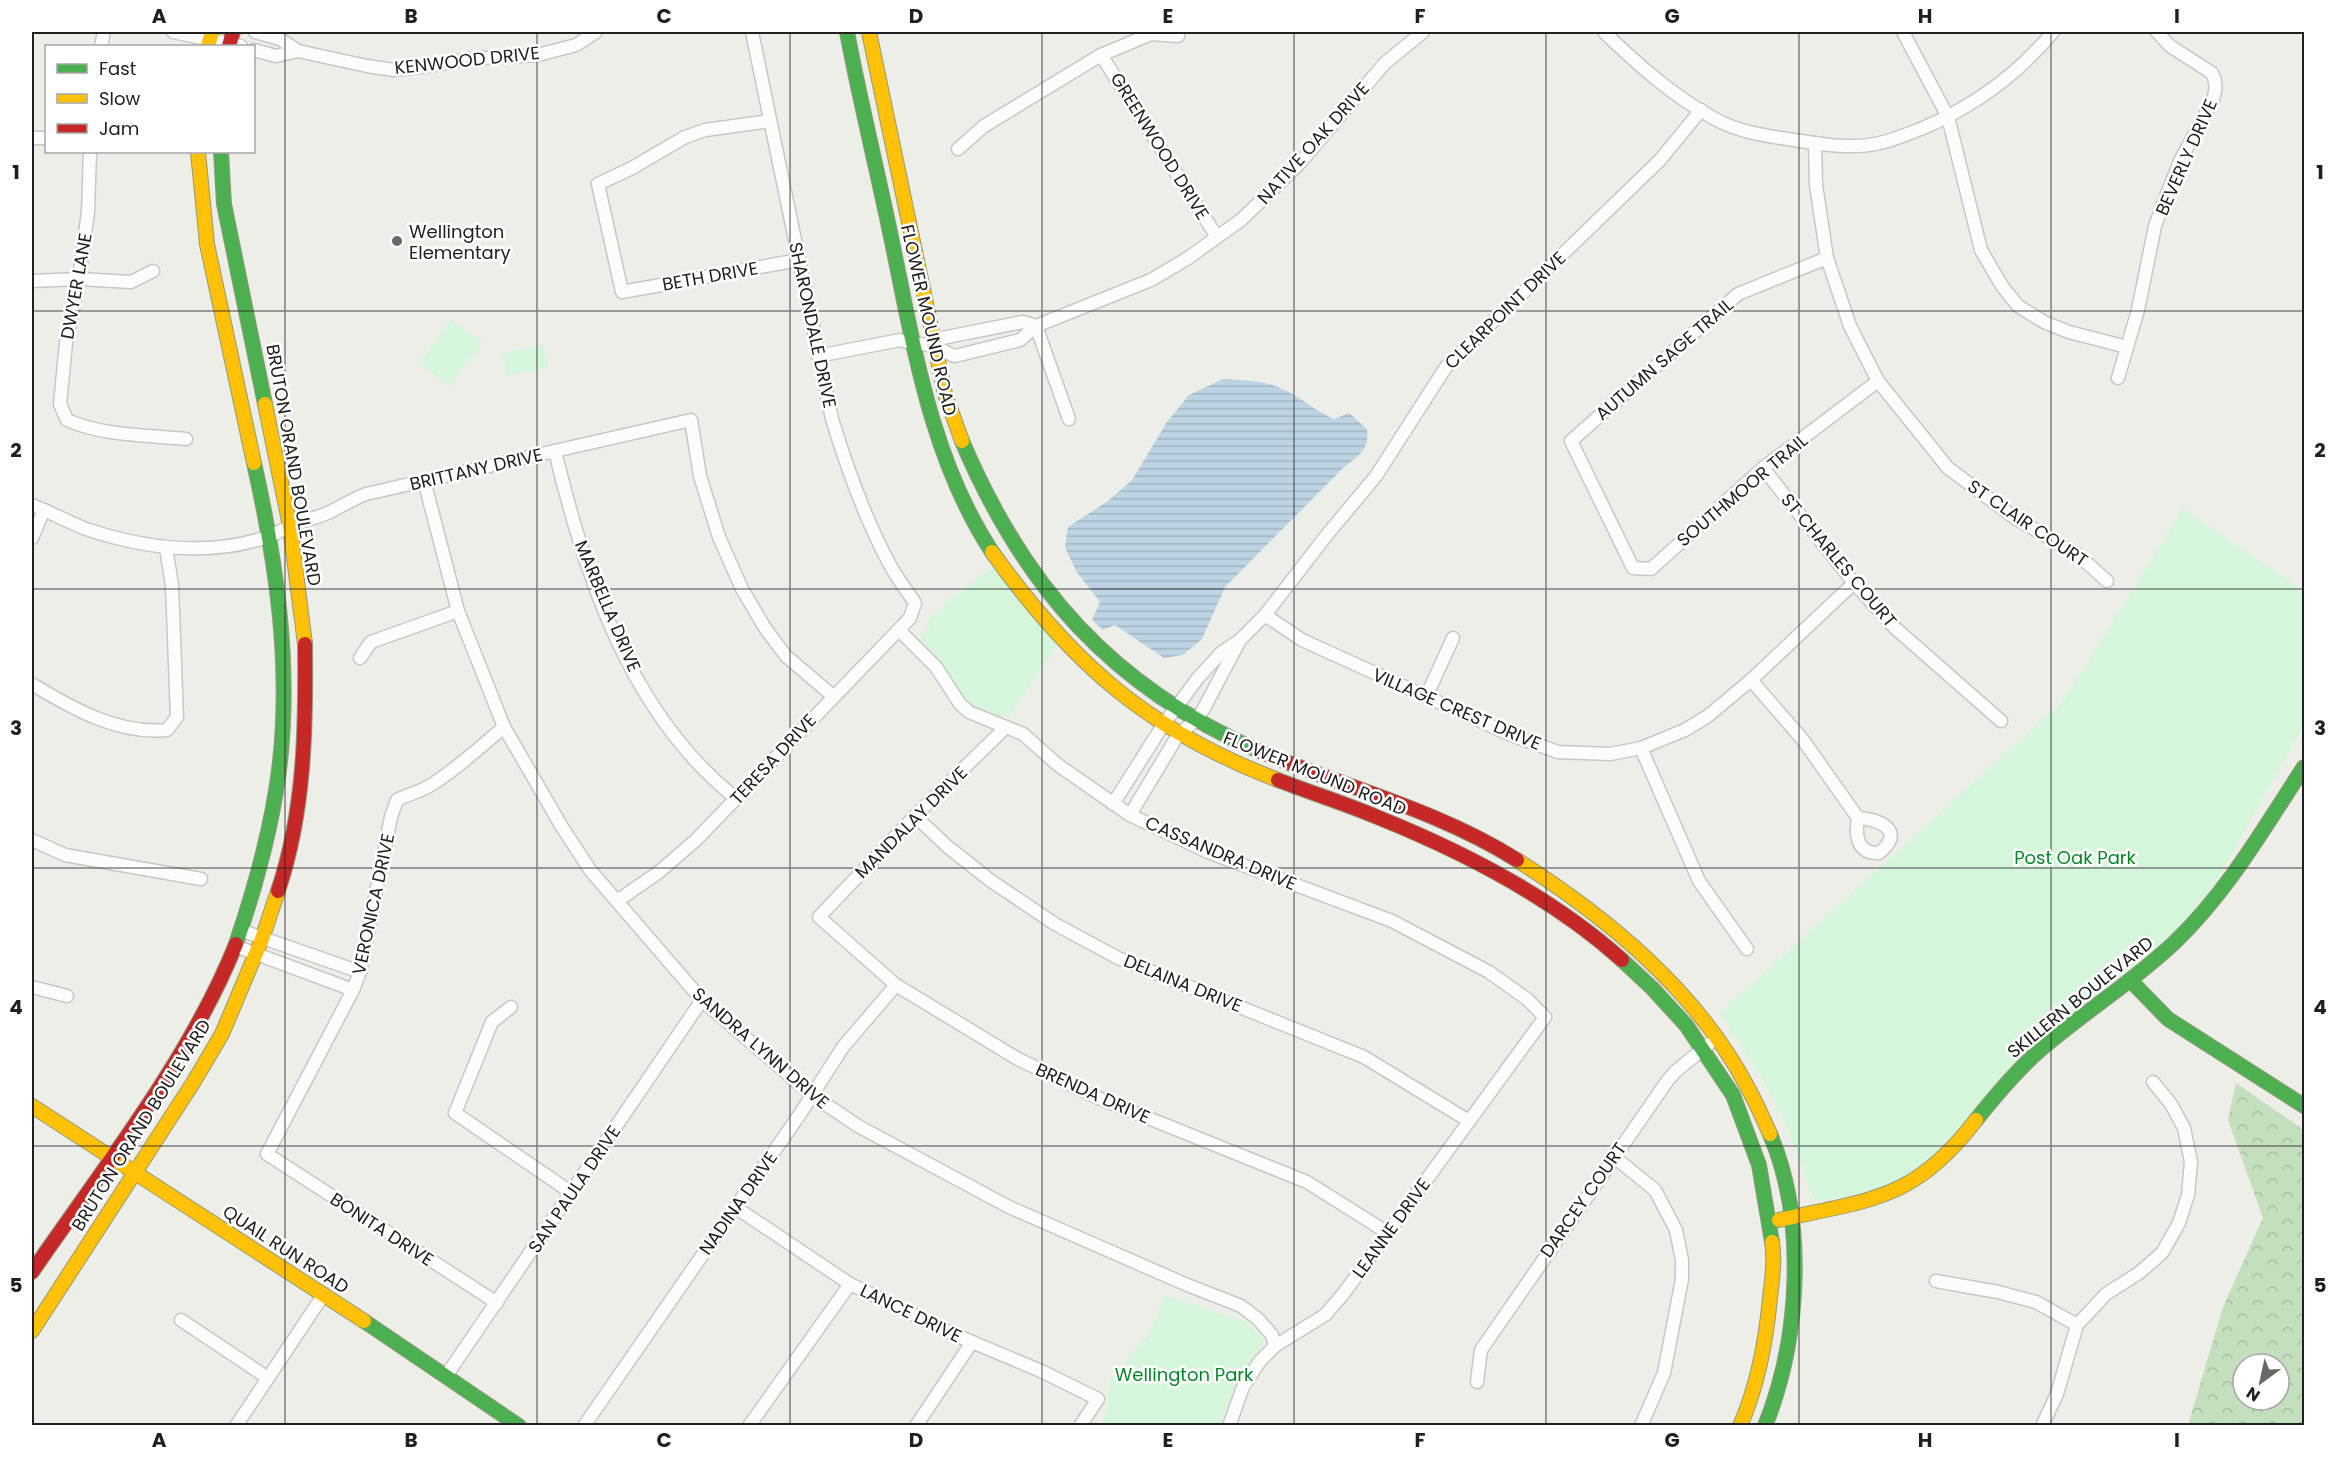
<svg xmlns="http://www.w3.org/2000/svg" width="2336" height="1457" viewBox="0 0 2336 1457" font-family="Poppins,sans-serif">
<defs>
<pattern id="forest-crowns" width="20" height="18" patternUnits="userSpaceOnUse" patternTransform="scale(1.5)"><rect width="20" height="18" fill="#c3dfbd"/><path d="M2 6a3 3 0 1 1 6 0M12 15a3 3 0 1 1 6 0" fill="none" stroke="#a7bfa2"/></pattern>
<pattern id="water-rules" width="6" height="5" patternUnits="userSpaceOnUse" patternTransform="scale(1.5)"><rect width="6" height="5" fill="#bbd3e3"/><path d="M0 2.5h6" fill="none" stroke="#a0b5c2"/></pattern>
</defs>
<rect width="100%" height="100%" fill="#eeeee9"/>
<path fill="url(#forest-crowns)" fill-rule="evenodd" d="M2236,1083l68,47v295h-116l35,-118 40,-89 -35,-98zM2243,1364h36v36h-36z"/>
<g fill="#d6f6dc">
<polygon points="451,320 482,343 450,386 419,363"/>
<polygon points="544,345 548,368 507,376 502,353"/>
<polygon points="2183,509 2304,591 2304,726 2214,885 2173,936 1942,1149 1906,1177 1875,1193 1815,1201 1784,1120 1761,1076 1720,1013 2064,700"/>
<polygon points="993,567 1058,644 1009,717 978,713 961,694 943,664 920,639 929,627 927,621 932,615 940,613 948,601"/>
<polygon points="1165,1295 1211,1311 1246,1321 1265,1341 1236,1383 1220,1425 1102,1425 1108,1407 1109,1381 1150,1333"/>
</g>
<path fill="url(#water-rules)" d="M1223,379c17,1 36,1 52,7 22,7 39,25 59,33l15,-6 18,16c3,21 -9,27 -24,39l-118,119 -23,52 -19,16 -19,3 -49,-33 -12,5 -11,-10 8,-18 -24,-31 -11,-24 3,-20 40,-26 24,-21 35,-58 22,-27z"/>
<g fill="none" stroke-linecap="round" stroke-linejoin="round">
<g stroke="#c7c7c5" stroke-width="15">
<g id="street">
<polyline points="173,32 241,46"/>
<polyline points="255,32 280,39 298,51 367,66 394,70 436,65 467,59 538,55 576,45 596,32"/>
<path d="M1604,32c34,33 69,64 111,87 23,13 52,17 79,21 25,4 55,9 81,4 17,-3 32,-10 48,-16 52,-22 94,-53 130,-96"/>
<polyline points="1903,32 1948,117 1981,250 2002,286 2018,306 2044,322 2069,332 2127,347"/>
<polyline points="101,46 104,32"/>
<polyline points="254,50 276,56 298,51"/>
<polyline points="1101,55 1217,237"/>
<polyline points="770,121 705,130 685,137 632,168 598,184 622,292 799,260"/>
<polyline points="32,138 46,138"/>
<polyline points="1815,143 1816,185 1827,258 1850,326 1878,381 1948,468 2015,518 2078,555 2107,581"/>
<polyline points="958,149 984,126 1101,55 1151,34 1178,36"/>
<path d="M90,152l-2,60 -9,67 -13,64 -6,61 7,16c36,16 80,15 119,19"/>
<polyline points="1827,258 1738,294 1571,441 1633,568 1651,569 1763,468 1878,381"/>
<polyline points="32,281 79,279 131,282 153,271"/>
<polyline points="1036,326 1069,419"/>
<polyline points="934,346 942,338 1023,322 1036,326"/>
<path d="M818,356l82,-16c13,5 21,3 33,6 8,2 14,8 22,10l65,-16 16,-14 115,-46 37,-22 53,-38 58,-56 86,-101 38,-31"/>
<path d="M2118,378l20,-68 17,-84 7,-19 18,-46 33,-61c3,-11 4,-17 -1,-27l-42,-27 -13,-14"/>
<path d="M555,451c30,126 76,265 182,348"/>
<polyline points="1763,468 1854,583 1894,627 2001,721"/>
<polyline points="424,480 458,611 504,727 562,827 590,870 702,1000 812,1095 858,1126 1009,1207 1185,1284 1241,1306 1258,1319 1272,1335 1275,1346"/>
<path d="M32,505c18,7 36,17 54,24 60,20 124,28 184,7 8,-3 13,-7 21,-10 12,-6 26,-8 39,-14 12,-6 23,-13 36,-18l325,-74 9,56 19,61 23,52 23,39 21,28 47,40"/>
<polyline points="32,538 44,510"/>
<polyline points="1265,615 1302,640 1511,735 1558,752 1610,754 1641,748 1685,730 1708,716 1751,680 1854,583"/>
<polyline points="899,630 936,667 960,704 969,712 1023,734 1058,765 1130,815 1208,852 1392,921 1489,972 1527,999 1545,1017 1344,1293 1325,1315 1275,1346 1260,1361 1243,1387 1229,1426"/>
<polyline points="360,658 371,642 458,611"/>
<path d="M1751,680l52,60 55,78c-3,17 -1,36 21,35 27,-21 2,-34 -21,-35"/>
<path d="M32,684c39,24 87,51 135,46l10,-13 -5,-132 -6,-37"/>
<polyline points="1426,697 1453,638"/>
<polyline points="1005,728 915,816 819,917 896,985 1018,1059 1096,1097 1307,1182 1388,1233"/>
<polyline points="1641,748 1699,881 1747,949"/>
<polyline points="1113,804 1163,725 1198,678 1221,653 1240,640 1265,615 1326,536 1376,476 1446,367 1660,160 1701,110"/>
<polyline points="1130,815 1178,735 1195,721 1203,710 1239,642"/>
<polyline points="915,816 948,847 991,881 1055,924 1118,958 1364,1057 1469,1121"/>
<polyline points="32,840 65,855 201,879"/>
<path d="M617,901l42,-29 37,-32 214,-222 5,-15c-8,-12 -18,-25 -25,-38 -25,-46 -43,-97 -58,-146l-80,-387"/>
<polyline points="240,930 360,972"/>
<polyline points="235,946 353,990"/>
<polyline points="32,987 67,996"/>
<polyline points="511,1007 492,1022 455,1113 572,1193"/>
<polyline points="1613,1156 1655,1190 1676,1230 1682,1260 1682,1279 1664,1373 1641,1426"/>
<polyline points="735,1207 850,1284 953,1334 1041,1371 1098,1399 1080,1426"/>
<polyline points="1936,1281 1998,1292 2036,1302 2077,1325"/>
<path d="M497,1303l-230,-149 86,-164 7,-18 31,-155 6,-17c11,-6 23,-8 34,-15 26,-16 49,-38 73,-58"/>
<polyline points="181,1320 268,1378"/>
<polyline points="446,1376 702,1000"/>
<polyline points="1477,1382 1481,1350 1668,1080 1676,1071 1709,1044"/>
<polyline points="236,1426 324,1294"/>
<polyline points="584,1426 800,1114 843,1047 896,985"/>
<polyline points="749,1426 850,1284"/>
<polyline points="916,1426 972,1342"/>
<polyline points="2042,1426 2057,1394 2077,1325 2106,1294 2139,1273 2162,1253 2179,1223 2188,1195 2191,1162 2184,1128 2171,1104 2153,1082"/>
</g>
</g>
<g stroke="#939a7f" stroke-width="16">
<g id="fast">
<path d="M847,32c13,69 30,137 44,205 23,109 39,220 101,315"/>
<polyline points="221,152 224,204 265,404"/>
<path d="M962,441c62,146 150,246 297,310"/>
<path d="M236,944c20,-59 37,-119 44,-182 11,-101 -4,-201 -26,-299"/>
<polyline points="1622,960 1652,988 1686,1025 1733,1095 1759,1165 1772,1242"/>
<polyline points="2130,980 2168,1019 2304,1106"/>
<path d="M1976,1120c20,-25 40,-49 64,-70 44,-38 93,-68 135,-108 53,-51 89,-114 129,-175"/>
<polyline points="364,1321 519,1426"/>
<path d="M1765,1426c35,-87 42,-205 5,-292"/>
</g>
</g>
<g stroke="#939a7f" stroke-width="16">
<g id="slow">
<polyline points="869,32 945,394 962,441"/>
<polyline points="208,46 212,32"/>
<polyline points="198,152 207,244 254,463"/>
<polyline points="265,404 290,526 305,644"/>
<path d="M992,552c80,112 157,179 286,228"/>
<path d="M1517,860c91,58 180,131 231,228 8,15 15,30 22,46"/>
<polyline points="32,1106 364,1321"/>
<path d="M1779,1220c92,-21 135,-19 197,-100"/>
<polyline points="32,1331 193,1083 222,1034 262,939 278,891"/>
<path d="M1740,1426c18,-41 26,-84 30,-128 2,-19 5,-37 2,-56"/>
</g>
</g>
<g stroke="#939a7f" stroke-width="16">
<g id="jam">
<polyline points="229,46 233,32"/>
<path d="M1259,751c85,36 179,59 258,109"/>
<path d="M1278,780c33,13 66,23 99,37 87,35 175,80 245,143"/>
<path d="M278,891c27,-80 28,-165 27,-247"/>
<path d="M32,1272c70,-102 158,-213 204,-328"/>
</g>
</g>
<use href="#street" stroke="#fcfcfc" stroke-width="12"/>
<use href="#fast" stroke="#4caf50" stroke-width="14"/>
<use href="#slow" stroke="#ffc107" stroke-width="14"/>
<use href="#jam" stroke="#c62828" stroke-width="14"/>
</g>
<path fill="none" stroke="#202020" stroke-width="1.5" stroke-opacity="0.55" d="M285,32v1394M537,32v1394M790,32v1394M1042,32v1394M1294,32v1394M1546,32v1394M1799,32v1394M2051,32v1394M32,311h2272M32,589h2272M32,868h2272M32,1146h2272"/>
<circle fill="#686866" stroke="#fff" stroke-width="2" cx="397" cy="241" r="6"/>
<g text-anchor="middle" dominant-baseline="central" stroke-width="5" stroke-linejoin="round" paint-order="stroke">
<g font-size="18" fill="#202020" stroke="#fff">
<text transform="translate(467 60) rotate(-6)">KENWOOD DRIVE</text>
<text transform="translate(1313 143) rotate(-48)">NATIVE OAK DRIVE</text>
<text transform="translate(1160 146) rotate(58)">GREENWOOD DRIVE</text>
<text transform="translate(2186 157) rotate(-66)">BEVERLY DRIVE</text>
<text transform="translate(710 276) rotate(-10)">BETH DRIVE</text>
<text transform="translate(76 286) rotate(-80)">DWYER LANE</text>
<text transform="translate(1505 310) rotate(-44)">CLEARPOINT DRIVE</text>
<text transform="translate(929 320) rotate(77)">FLOWER MOUND ROAD</text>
<text transform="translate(813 325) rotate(78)">SHARONDALE DRIVE</text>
<text transform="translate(1664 359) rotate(-41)">AUTUMN SAGE TRAIL</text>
<text transform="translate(294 465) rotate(80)">BRUTON ORAND BOULEVARD</text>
<text transform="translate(476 469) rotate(-13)">BRITTANY DRIVE</text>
<text transform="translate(1742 490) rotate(-40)">SOUTHMOOR TRAIL</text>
<text transform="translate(2028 523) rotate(34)">ST CLAIR COURT</text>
<text transform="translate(1839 560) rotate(50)">ST CHARLES COURT</text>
<text transform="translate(608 606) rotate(67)">MARBELLA DRIVE</text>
<text transform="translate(1457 709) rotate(23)">VILLAGE CREST DRIVE</text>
<text transform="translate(773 759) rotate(-47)">TERESA DRIVE</text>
<text transform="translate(1315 773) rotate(22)">FLOWER MOUND ROAD</text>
<text transform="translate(911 822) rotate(-45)">MANDALAY DRIVE</text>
<text transform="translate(1221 853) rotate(23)">CASSANDRA DRIVE</text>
<text transform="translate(373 904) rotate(-78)">VERONICA DRIVE</text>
<text transform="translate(1183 983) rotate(22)">DELAINA DRIVE</text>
<text transform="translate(2080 997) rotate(-39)">SKILLERN BOULEVARD</text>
<text transform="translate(761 1048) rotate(41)">SANDRA LYNN DRIVE</text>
<text transform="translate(1093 1093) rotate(24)">BRENDA DRIVE</text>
<text transform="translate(141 1125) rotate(-58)">BRUTON ORAND BOULEVARD</text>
<text transform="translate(574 1189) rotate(-56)">SAN PAULA DRIVE</text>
<text transform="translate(1583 1200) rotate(-55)">DARCEY COURT</text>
<text transform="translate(738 1203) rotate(-55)">NADINA DRIVE</text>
<text transform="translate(1391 1228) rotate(-54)">LEANNE DRIVE</text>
<text transform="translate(382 1229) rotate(33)">BONITA DRIVE</text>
<text transform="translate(286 1249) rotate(33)">QUAIL RUN ROAD</text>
<text transform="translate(911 1313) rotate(26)">LANCE DRIVE</text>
</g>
<g font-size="18" fill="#202020" stroke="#fff" text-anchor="start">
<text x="409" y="231">Wellington<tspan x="409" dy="21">Elementary</tspan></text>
</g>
<g font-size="18" fill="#068628" stroke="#fff">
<text x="2075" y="857">Post Oak Park</text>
<text x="1184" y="1374">Wellington Park</text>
</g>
</g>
<rect width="2336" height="1457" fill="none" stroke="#ffffff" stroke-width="66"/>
<rect x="45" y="45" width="210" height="108" fill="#ffffff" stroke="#a6a6a6" stroke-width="1.5"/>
<rect x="57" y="64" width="30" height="9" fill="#4caf50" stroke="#a6a6a6" stroke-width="1.5"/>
<text x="99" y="75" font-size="18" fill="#202020">Fast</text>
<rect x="57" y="94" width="30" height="9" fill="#ffc107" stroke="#a6a6a6" stroke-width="1.5"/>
<text x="99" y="105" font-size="18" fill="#202020">Slow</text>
<rect x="57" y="124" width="30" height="9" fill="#c62828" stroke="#a6a6a6" stroke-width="1.5"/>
<text x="99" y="135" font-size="18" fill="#202020">Jam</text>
<g transform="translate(2261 1382) rotate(213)"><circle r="28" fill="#ffffff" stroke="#a6a6a6" stroke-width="1.5"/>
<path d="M0-4.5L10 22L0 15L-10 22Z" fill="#686866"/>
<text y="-9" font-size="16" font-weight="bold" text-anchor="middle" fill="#202020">N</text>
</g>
<rect x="33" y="33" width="2270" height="1391" fill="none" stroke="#202020" stroke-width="2"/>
<g font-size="20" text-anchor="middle" font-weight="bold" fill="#202020">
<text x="159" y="23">A</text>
<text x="411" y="23">B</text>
<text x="664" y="23">C</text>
<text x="916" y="23">D</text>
<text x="1168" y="23">E</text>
<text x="1420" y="23">F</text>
<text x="1672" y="23">G</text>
<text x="1925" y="23">H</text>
<text x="2177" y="23">I</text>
<text x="16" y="179">1</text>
<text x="2320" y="179">1</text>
<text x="16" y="457">2</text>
<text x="2320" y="457">2</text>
<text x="16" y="735">3</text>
<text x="2320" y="735">3</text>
<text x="16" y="1014">4</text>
<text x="2320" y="1014">4</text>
<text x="16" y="1292">5</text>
<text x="2320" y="1292">5</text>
<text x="159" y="1447">A</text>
<text x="411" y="1447">B</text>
<text x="664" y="1447">C</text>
<text x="916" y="1447">D</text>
<text x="1168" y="1447">E</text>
<text x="1420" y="1447">F</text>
<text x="1672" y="1447">G</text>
<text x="1925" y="1447">H</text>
<text x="2177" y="1447">I</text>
</g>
</svg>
